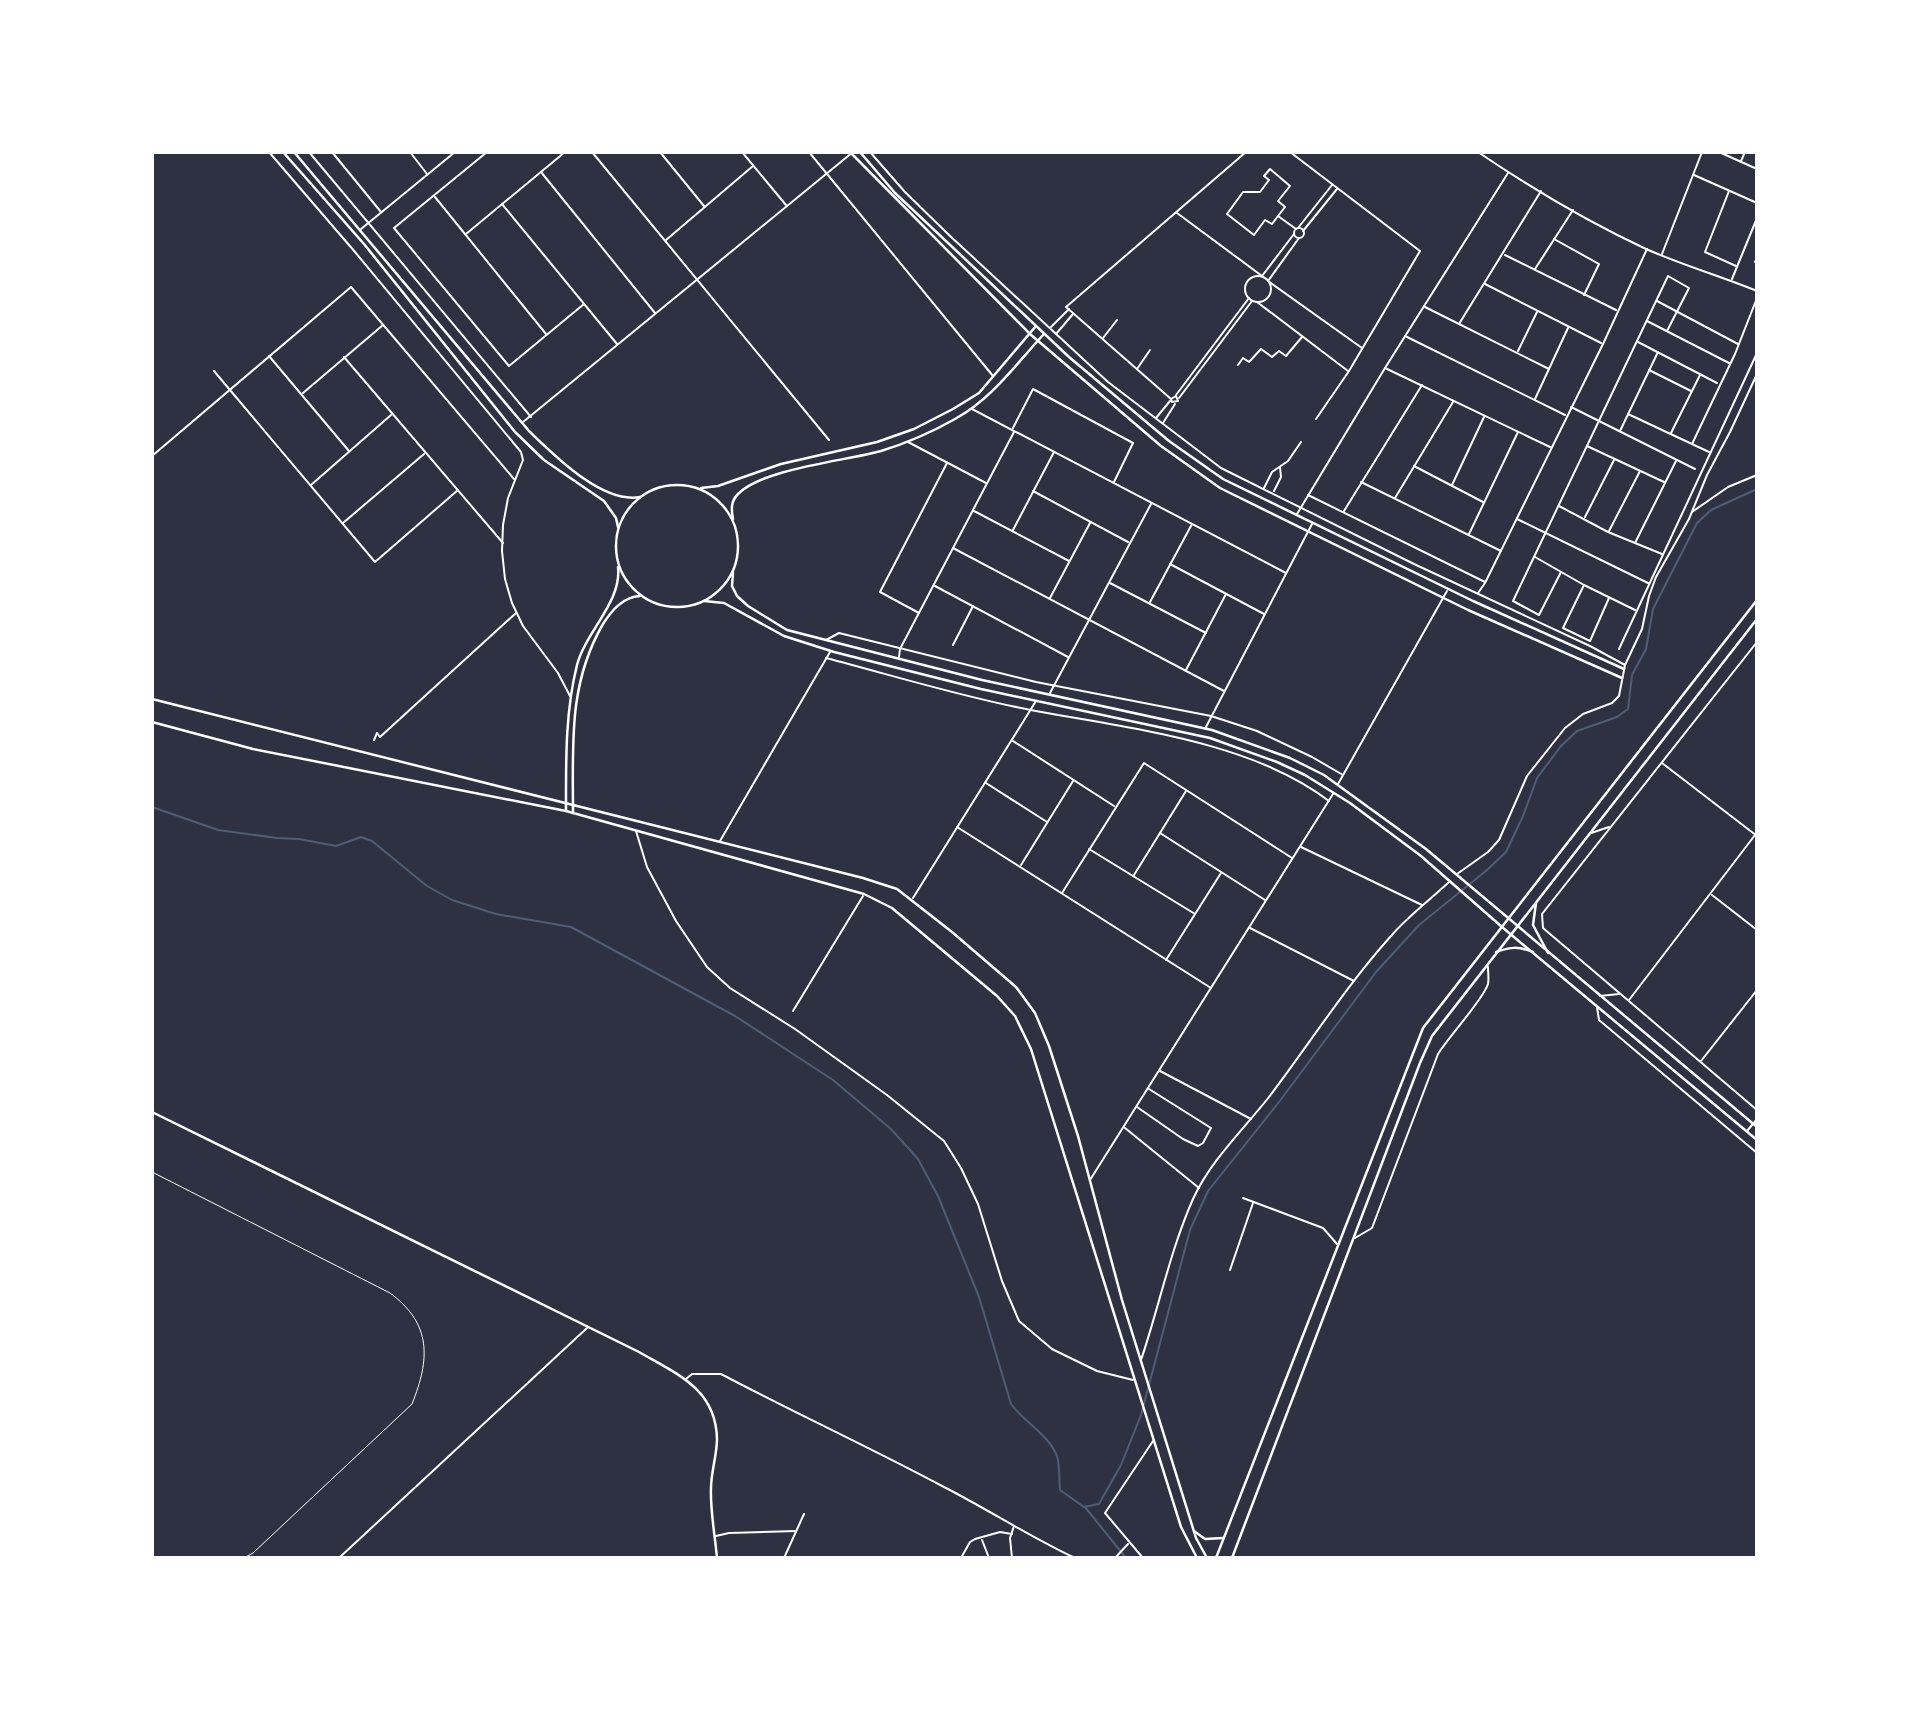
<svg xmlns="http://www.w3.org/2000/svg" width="1909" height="1710" viewBox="0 0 1909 1710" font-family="'Golos Text',sans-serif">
<rect width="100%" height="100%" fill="#2d3142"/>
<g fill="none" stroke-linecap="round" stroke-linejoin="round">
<g stroke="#4f5d75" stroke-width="2">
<path d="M152,807l66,23 59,8 22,1 37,7 25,-9 11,4 55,45 25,14 44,14 75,13 164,89 98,64 58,49 27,30 20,37 41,101 32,107c13,18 38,31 46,52 3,10 2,24 3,34l24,17 15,-3 22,-39 20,-50 49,-185 18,-39 71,-89 97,-130 43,-47 68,-55 19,-18 17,-36 14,-38 24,-32 16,-15 40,-14 11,-8 4,-34 14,-26 7,-40 44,-86 14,-13 46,-21"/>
<polyline points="1085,1507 1126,1558"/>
</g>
<path stroke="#fff" stroke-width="1" d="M152,1172l238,121c42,31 40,66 22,111l-159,149 -9,5"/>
<g stroke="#fff" stroke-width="2">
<polyline points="269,152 355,252 521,452 523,460 508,498 503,525 502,551 505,579 512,603 523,626 558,673 570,696"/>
<polyline points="309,152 531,417"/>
<polyline points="332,152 381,212"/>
<polyline points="410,152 427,174"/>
<polyline points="487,152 394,228 509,366 584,304"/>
<polyline points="592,152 829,440"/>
<polyline points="660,152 704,206"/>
<polyline points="742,152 786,205"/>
<polyline points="809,152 993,376"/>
<polyline points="870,152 905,192 949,235 1108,382 1221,468 1414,564 1590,646 1625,665"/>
<polyline points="1290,152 1420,251 1349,371 1316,419"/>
<path d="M1478,152c53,36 110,70 168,97 36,16 74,27 111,42"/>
<polyline points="1719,152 1757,169"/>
<polyline points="1741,161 1745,152"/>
<polyline points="541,172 655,313"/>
<polyline points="1694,175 1757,203"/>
<polyline points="1729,191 1705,252 1736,266"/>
<polyline points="435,197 546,334"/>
<polyline points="502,204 617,344"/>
<polyline points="1177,213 1262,276 1294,234"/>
<polyline points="1278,216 1272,224 1265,220 1254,235 1227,214 1243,192 1260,192 1269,180 1264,176 1270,169 1290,186 1278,201 1285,207 1278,216 1296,229"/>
<polyline points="1298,228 1332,185"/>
<circle cx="1299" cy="233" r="5"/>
<polyline points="361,229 455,152"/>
<polyline points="1303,231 1337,189"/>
<polyline points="466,234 565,152"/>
<polyline points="1299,238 1268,281 1362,348"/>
<polyline points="1554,239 1599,264 1584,295"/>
<polyline points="666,240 753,166"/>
<polyline points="1662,254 1702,152"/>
<polyline points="1505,255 1616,310"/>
<polyline points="1757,258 1755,262 1757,263"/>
<polyline points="1535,269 1573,210"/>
<circle cx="1258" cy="289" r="13"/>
<polyline points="1732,279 1757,218"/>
<polyline points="1485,284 1601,343"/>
<polyline points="1657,301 1738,344"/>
<polyline points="1257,302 1348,371"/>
<polyline points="1425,307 1549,369"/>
<polyline points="1647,321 1729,363"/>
<polyline points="1459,324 1541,191"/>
<polyline points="1051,327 1069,309"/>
<polyline points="1056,334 1073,314"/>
<polyline points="1405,336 1565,415"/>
<polyline points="1103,338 1117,320"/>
<polyline points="1638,342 1717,383"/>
<polyline points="1518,351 1537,312"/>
<polyline points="269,356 349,451"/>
<polyline points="344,357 503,543"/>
<polyline points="1238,365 1243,358 1249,362 1261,349 1272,357 1279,351 1286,356 1302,337"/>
<polyline points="1385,368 1550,447"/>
<polyline points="1137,369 1150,350"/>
<polyline points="1649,370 1691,391"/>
<polyline points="214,371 375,562 458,490"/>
<polyline points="303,393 383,325"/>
<polyline points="1176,395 1249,298"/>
<polyline points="1179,398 1252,301"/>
<polyline points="1171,399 1176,396 1178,401 1172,402 1171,399 1066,307 1246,152"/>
<polyline points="1535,399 1568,328"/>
<polyline points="1571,407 1695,469"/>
<polyline points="972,409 1286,573"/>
<polyline points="1628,414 1709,452"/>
<polyline points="1156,418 1170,401"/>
<polyline points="523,422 853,152"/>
<polyline points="1163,423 1175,404"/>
<polyline points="1013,428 1033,389 1133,443 1114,482"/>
<polyline points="1620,431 1658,352"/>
<polyline points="1671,433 1700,375"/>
<polyline points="908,442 986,483"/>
<polyline points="1692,444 1735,354 1757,298"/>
<polyline points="1587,446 1664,482"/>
<polyline points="152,456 351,287 514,479"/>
<polyline points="1414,466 1483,502"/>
<polyline points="1361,482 1501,551"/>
<polyline points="311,485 391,415"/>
<polyline points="1452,485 1484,417"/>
<polyline points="1264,488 1272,472 1288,461 1301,442"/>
<polyline points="1033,491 1128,542"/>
<polyline points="1274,491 1281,477 1280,467"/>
<polyline points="1308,495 1485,582"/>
<polyline points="1395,498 1453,402"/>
<polyline points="1559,506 1608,532 1662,554"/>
<polyline points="974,511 1069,561"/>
<polyline points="1344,511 1422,385"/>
<polyline points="1692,512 1728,487 1757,475"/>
<polyline points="1297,514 1385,368 1508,173"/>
<polyline points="1585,517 1614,460"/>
<polyline points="1517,519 1648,583"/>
<polyline points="343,523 424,454"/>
<polyline points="1013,530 1054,452"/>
<polyline points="1609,531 1640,471"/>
<polyline points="1469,534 1518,432"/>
<polyline points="1635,543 1676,461"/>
<polyline points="953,548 1224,691"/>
<polyline points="1535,557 1584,585 1635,610"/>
<polyline points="1170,564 1264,614"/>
<polyline points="1561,572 1539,615 1513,601 1668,276 1689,288 1667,331"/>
<polyline points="1110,583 1206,633"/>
<polyline points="1584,585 1563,628 1590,641 1609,598"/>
<polyline points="935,586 1068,657"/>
<polyline points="1478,593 1485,583 1603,344 1647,249"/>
<polyline points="1050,598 1090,523"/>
<polyline points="1150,602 1192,524"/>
<polyline points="919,613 880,592 947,463"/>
<polyline points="826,640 839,633 1036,682 1211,716 1257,731 1312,757 1343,775"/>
<polyline points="1757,642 1542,914 1543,928 1757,1110"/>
<polyline points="953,645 973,606"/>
<polyline points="1619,649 1757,353"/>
<polyline points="899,657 900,649 1014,432"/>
<path d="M826,658c65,17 130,37 195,50 99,20 225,30 308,93"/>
<polyline points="1186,670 1226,594"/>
<polyline points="1050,693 1151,504"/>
<polyline points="1206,727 1312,524"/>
<polyline points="374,740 377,733 380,737 516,613"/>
<polyline points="1013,741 1114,806"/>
<polyline points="1662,763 1757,836"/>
<polyline points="986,783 1047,822"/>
<polyline points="1338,784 1447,591"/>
<polyline points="957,827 1211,988"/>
<polyline points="636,831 647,867 676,921 707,967 730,988 795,1029 887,1095 944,1141 961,1168 978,1204 1002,1281 1019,1321 1052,1349 1097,1371 1133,1380"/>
<polyline points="1160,833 1265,900"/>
<polyline points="1591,833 1609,827"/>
<polyline points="720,841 830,652"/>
<polyline points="1301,847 1422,905"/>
<polyline points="1089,849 1195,914"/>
<polyline points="1021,865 1073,781"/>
<polyline points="1457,874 1488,852 1499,840 1527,776 1565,728 1583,714 1612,703 1619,696 1625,665 1642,629 1649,596 1656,577 1689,519 1707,475 1730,432 1757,374"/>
<polyline points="1134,875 1186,791"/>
<polyline points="1062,893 1144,763 1292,858"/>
<polyline points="1712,895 1757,930"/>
<polyline points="913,898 1036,701"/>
<polyline points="1250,928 1354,981"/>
<polyline points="1166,960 1221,873"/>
<polyline points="1600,996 1619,994"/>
<polyline points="1629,1000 1755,835"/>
<polyline points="1597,1007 1599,1020 1757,1153"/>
<polyline points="793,1011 863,896"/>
<polyline points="1701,1061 1757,990"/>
<polyline points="1160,1071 1251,1119"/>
<polyline points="1137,1107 1183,1139 1198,1146 1203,1143 1211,1128 1149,1089"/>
<polyline points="1125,1128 1199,1188"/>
<polyline points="1747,1131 1757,1119"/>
<polyline points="1090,1180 1333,794"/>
<polyline points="1243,1198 1323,1228 1337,1244"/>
<path d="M1355,1238l17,-10 66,-174c11,-18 45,-54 50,-70 1,-5 0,-12 0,-17"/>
<polyline points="1230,1270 1253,1203"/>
<path d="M1141,1360c18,-53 29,-109 52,-161 18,-39 50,-69 76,-102 41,-54 77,-111 122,-161 17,-20 39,-36 58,-54"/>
<path d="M686,1379l6,-5h29c74,39 150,74 223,113 45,23 86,50 131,71"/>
<polyline points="716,1536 729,1533 796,1531"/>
<polyline points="982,1540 989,1558"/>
<polyline points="339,1558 587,1328"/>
<polyline points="784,1558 804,1514"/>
<polyline points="961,1558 970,1542 975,1539 1000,1532 1012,1534"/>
<polyline points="1012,1558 1010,1538 1014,1526"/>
<polyline points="1115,1558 1128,1544"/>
<polyline points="1143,1558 1105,1513 1153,1441"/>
</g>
<g stroke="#fff" stroke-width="2.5">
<polyline points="283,152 364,244 515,432 544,460 604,501 616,518 618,527"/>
<path d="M294,152l235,279c25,24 73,73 111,66"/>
<polyline points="850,152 1030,334 1161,446 1220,488 1468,610 1622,678"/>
<polyline points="860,152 895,193 1069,357 1169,441 1223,479 1473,601 1624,669"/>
<circle cx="677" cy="546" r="61"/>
<polyline points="701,488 718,486 781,464 877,442 914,429 953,409 979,393 1036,326"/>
<path d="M733,519c-2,-10 -2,-18 5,-25 26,-26 108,-33 143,-43 26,-8 51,-19 74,-32 37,-20 61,-55 89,-85"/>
<polyline points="733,573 732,586 737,596 748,606 787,630 982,680 1212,730 1290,758 1324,775 1426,849 1757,1127"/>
<polyline points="704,601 724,603 784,636 834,652 981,689 1210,738 1277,762 1305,775 1350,803 1421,856 1502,927 1757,1140"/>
<path d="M566,811c0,-49 -1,-98 11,-146 9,-34 45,-63 41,-98"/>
<path d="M573,813c0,-68 -5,-129 30,-189 9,-14 20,-27 37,-28"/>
<path d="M152,1112l487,240c38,22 77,37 78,87 0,16 -6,33 -6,49 -1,22 4,47 6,70"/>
</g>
<g stroke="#fff" stroke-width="2.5">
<polyline points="152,699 863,878 897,889 952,932 1016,987 1035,1013 1049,1046 1078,1136 1122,1300 1196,1538 1207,1558"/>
<polyline points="152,722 253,749 566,811 864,894 892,908 997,996 1015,1016 1031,1049 1181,1527 1197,1558"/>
<polyline points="1536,903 1533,925 1548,953"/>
<path d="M1496,952c15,-5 22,-6 37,0"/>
<polyline points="1194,1531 1205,1539 1223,1538"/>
<polyline points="1216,1558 1423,1028 1757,600"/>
<polyline points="1232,1558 1420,1063 1432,1036 1757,619"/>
</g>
</g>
<rect width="1909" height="1710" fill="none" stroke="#ffffff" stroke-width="308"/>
</svg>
